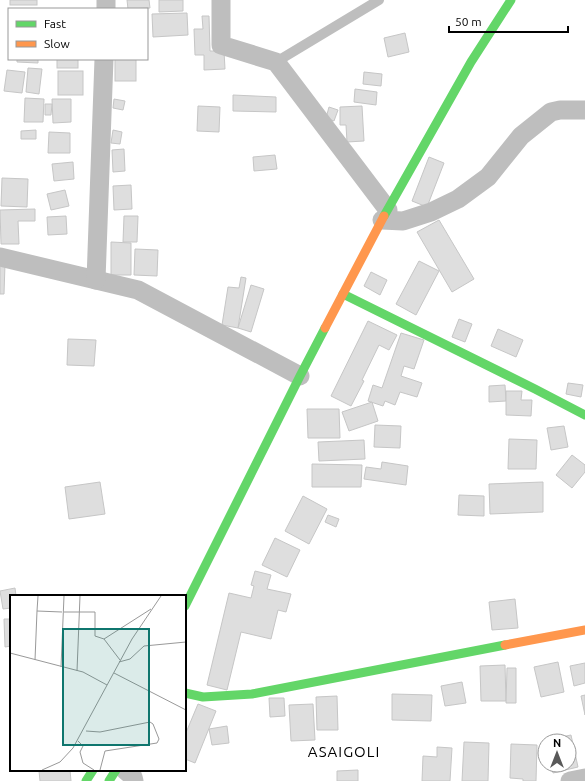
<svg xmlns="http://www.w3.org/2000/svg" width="585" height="781" viewBox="0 0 585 781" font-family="Ubuntu,sans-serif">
<rect width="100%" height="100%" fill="#fff"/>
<g fill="#dedede" stroke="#c6c6c6">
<rect x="10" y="0" width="27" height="5"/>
<polygon points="127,0 149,0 150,8 128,9"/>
<polygon points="159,0 183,0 183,11 159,12"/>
<polygon points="187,13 188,35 153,37 152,14"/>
<polygon points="202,16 209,16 210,51 224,51 225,69 204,70 204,55 195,55 194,29 203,29"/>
<polygon points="405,33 409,52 388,57 384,38"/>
<polygon points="17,59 38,59 38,63 17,62"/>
<rect x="57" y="59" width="21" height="9"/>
<rect x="115" y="59" width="21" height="22"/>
<polygon points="28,68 42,69 39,94 26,92"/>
<polygon points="7,70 25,72 22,93 4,91"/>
<rect x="58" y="71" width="25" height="24"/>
<polygon points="364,72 382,74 381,86 363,84"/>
<polygon points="355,89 377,92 376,105 354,102"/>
<polygon points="233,95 276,97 276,112 233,111"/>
<polygon points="25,98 44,99 43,122 24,122"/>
<polygon points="52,99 71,99 71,122 53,123"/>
<polygon points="114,99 125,101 123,110 113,108"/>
<polygon points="45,104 52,104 51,115 45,115"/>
<polygon points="198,106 220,107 219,132 197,131"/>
<polygon points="362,106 364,141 347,142 346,125 340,125 340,107"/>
<polygon points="329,107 338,110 334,121 326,118"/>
<polygon points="36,130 36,139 21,139 21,131"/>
<polygon points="113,130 122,132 120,144 111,143"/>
<polygon points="49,132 70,133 70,153 48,153"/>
<polygon points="124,149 125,171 113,172 112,150"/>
<polygon points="275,155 277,169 254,171 253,157"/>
<polygon points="429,157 444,163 427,207 412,201"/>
<polygon points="73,162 74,179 54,181 52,164"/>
<polygon points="2,178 28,179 27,207 1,206"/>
<polygon points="131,185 132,209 114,210 113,186"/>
<polygon points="65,190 69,206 51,210 47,194"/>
<polygon points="35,209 35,221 18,221 19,244 1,244 0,210"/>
<polygon points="66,216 67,234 48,235 47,217"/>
<polygon points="124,216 138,216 137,242 123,242"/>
<polygon points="439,220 474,279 452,292 417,232"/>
<polygon points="111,242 131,243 131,275 111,275"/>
<polygon points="135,249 158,250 157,276 134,275"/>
<polygon points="419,261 439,271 416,315 396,304"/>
<polygon points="0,264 5,264 4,294 0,294"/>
<polygon points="371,272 387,280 380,295 364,286"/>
<polygon points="241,277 246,278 238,328 222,325 228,287 239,288"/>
<polygon points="251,285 264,289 251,332 238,328"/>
<polygon points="459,319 472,324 465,342 452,337"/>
<polygon points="368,321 397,335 389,350 379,345 362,380 364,381 351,406 331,396"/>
<polygon points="498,329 523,340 516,357 491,346"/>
<polygon points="401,333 424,340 414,369 404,366 401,376 422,383 417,397 400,392 395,405 385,401 383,406 368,401 373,385 382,388"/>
<polygon points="68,339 96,340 94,366 67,365"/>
<polygon points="568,383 583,385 581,397 566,394"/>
<polygon points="505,385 506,401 489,402 489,386"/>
<polygon points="506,391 522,391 521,400 532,400 531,416 506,415"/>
<polygon points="372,402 378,421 349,431 342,412"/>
<polygon points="307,409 339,409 340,438 308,438"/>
<polygon points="375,425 401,426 400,448 374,447"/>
<polygon points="564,426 568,447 551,450 547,428"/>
<polygon points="509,439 537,440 536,469 508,469"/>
<polygon points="364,440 365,459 319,461 318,442"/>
<polygon points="572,455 585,465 585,472 572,488 556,475"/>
<polygon points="382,462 408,466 406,485 364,479 366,467 381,469"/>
<polygon points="312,464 362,465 361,487 312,487"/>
<polygon points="100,482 105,514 69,519 65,487"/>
<polygon points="543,482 543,512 490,514 489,484"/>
<polygon points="459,495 484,496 484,516 458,515"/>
<polygon points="303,496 327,509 309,544 285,531"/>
<polygon points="328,515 339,519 336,527 325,522"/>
<polygon points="275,538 300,550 287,577 262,565"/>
<polygon points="255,571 271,575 267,589 291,594 286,612 278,610 271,639 241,632 227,690 207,685 229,593 251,598 254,586 251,585"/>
<polygon points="15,588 16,596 11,596 11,608 3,609 0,591"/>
<polygon points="515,599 518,628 492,630 489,602"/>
<polygon points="4,619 11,619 11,646 5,647"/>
<polygon points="558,662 564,692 541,697 534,667"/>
<polygon points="585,663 585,683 574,686 570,666"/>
<polygon points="505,665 506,701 481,701 480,666"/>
<polygon points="507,668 516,668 516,703 506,703"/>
<polygon points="462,682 466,703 445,706 441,686"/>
<polygon points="392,694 432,695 431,721 392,720"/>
<polygon points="585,695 585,715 581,696"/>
<polygon points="337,696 338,730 317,730 316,697"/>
<polygon points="269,698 284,698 285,716 270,717"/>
<polygon points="198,704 216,711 195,763 185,759 185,735"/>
<polygon points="313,704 315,740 291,741 289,705"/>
<polygon points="227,726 229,743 212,745 209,729"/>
<polygon points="571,735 578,767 553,773 551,765 569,765 569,741 546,741 546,740"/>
<polygon points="464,742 489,743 488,781 462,781"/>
<polygon points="511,744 537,745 536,781 523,781 523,779 510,778"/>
<polygon points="437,747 452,748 450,781 422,781 423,756 437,757"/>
<polygon points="43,770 70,770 71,781 40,781 39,771"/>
<polygon points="358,770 358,781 337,781 337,771"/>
</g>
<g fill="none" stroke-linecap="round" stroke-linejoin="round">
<polyline stroke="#bebebe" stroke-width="10" points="276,62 379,0"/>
<g stroke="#bebebe" stroke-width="19">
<polyline points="221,0 221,45 276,62 388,210"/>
<polyline points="106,9 106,0"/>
<polyline points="382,220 403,221 431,212 458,199 488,177 521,136 551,112 560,110 585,110"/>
<polyline points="0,257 138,290 300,376"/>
<polyline points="96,280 104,59"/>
<polyline points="125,770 133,777 134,781"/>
<polyline points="570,781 585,778"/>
</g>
<g stroke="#63d668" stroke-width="9">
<polyline points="384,216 471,62 511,0"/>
<polyline points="343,294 535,389 585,415"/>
<polyline points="185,606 300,376 325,328"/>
<polyline points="185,693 203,697 252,694 505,645"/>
<polyline points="86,781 93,770"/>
<polyline points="109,781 116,770"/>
</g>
<g stroke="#ff974d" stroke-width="9">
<polyline points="325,328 384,216"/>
<polyline points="505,645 585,630"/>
</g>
</g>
<g text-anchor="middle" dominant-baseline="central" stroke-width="3.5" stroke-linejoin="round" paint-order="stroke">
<g font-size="15" letter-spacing="1" fill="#000" stroke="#fff">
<text x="344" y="751">ASAIGOLI</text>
</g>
</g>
<g transform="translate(10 595)">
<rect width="176" height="176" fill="#fff"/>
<path fill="none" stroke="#999" stroke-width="1" d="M27,16l1,-15M54,17h31v24l9,3 16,21M94,44l47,-30M0,58l73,19 24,13M25,65l2,-49 25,1M109,67l11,-3 14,-13 42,-4M51,72l3,-71M67,76l3,-75M104,78l72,37M76,136l14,1 50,-10 3,2 6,15 -2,4 -52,8 -5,19M68,146l5,5 -3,6 3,11 11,7M32,175l18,-8 13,-14 59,-109 29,-43"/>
<path fill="#0f766e" fill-opacity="0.15" stroke="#0f766e" stroke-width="2" d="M53,34h86v116h-86z"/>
<rect width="176" height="176" fill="none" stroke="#000" stroke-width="2"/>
</g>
<rect x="8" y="8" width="140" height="52" fill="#ffffff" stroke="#999999"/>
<rect x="16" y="21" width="20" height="6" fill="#63d668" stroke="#999999"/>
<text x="44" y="28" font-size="12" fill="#000000">Fast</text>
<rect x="16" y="41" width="20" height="6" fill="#ff974d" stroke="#999999"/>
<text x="44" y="48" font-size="12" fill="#000000">Slow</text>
<g transform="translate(557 753)"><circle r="19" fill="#ffffff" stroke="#999999"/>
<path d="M0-3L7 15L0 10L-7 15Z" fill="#595959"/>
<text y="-6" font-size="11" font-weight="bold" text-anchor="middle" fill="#000000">N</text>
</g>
<path d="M449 26v6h119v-6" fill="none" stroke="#000000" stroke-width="2"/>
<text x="455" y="26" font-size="12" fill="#000000" stroke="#ffffff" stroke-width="3" paint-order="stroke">50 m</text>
</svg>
